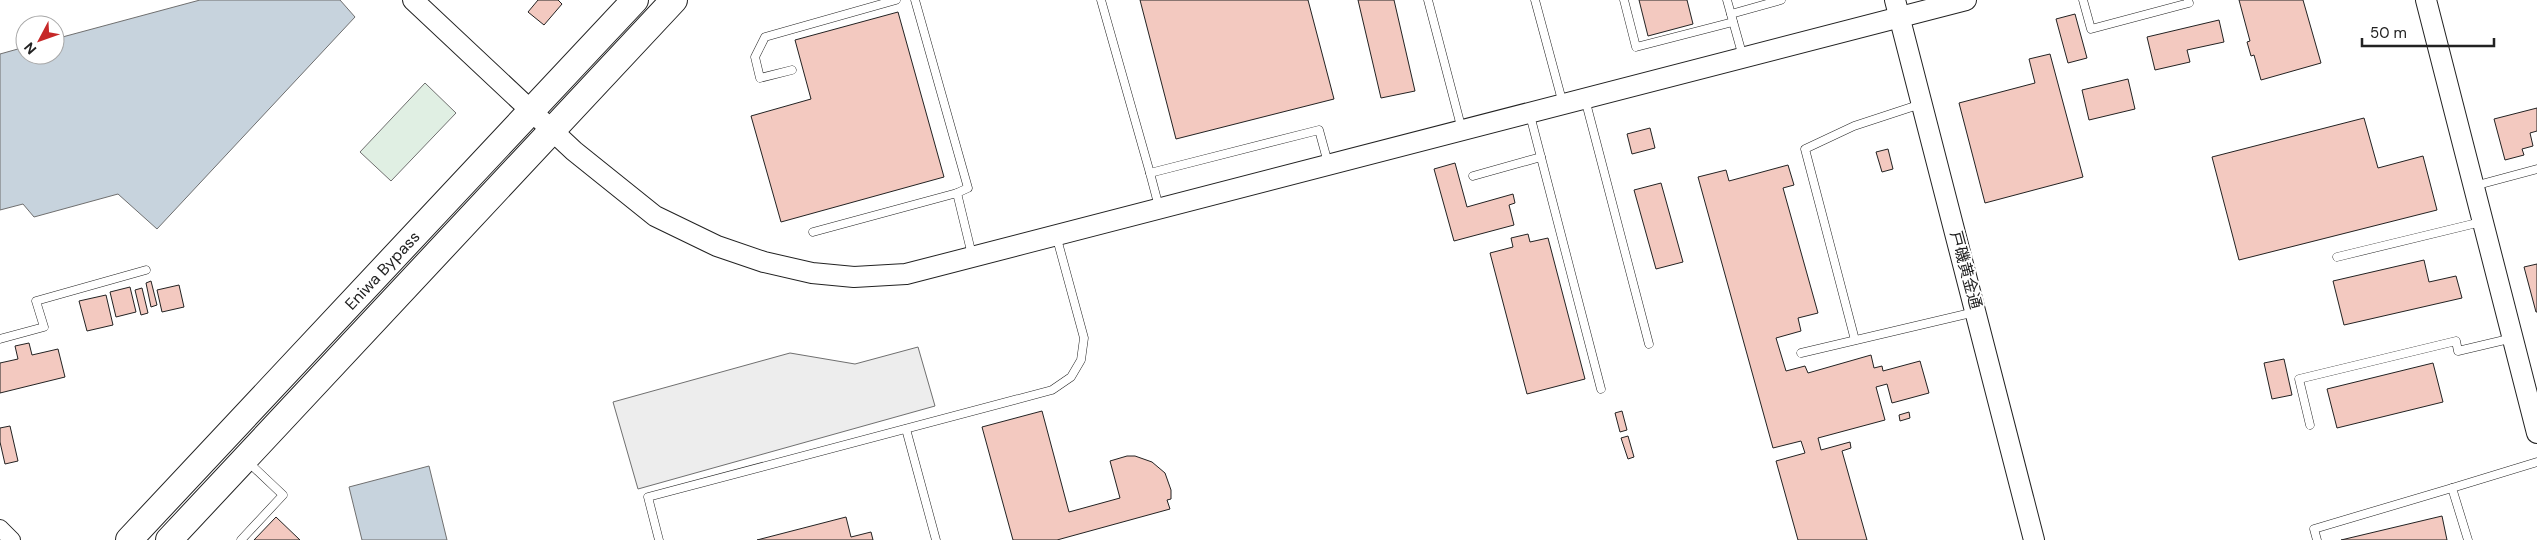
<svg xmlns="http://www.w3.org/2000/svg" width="2537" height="540" viewBox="0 0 2537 540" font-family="'DM Sans','Noto Sans JP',sans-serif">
<rect width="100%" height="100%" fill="#fff"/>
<polygon fill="#e0efe3" stroke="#6f6f6f" points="425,83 456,113 391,181 360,152"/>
<polygon fill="#ededed" stroke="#6f6f6f" points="918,347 935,406 638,489 613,402 790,353 855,364"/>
<g fill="#c7d3dd" stroke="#6f6f6f">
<polygon points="200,0 340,0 355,17 157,229 118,194 34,217 23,204 0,210 0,54 25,47 25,55 55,55 55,39"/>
<polygon points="429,466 447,540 362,540 349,487"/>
</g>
<g fill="#f3c9c0" stroke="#222">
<polygon points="538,0 558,0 562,4 544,25 528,12"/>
<polygon points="1140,0 1308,0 1334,99 1176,139"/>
<polygon points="1358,0 1394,0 1415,91 1381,98"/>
<polygon points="1639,0 1687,0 1693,24 1648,36"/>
<polygon points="2239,0 2303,0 2321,63 2261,80 2254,55 2251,56 2247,42 2250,41"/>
<polygon points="898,12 944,177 781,222 751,116 811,99 795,40"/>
<polygon points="2075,14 2087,58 2068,63 2056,19"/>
<polygon points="2219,20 2224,42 2187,50 2190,62 2155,70 2147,37"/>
<polygon points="2050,54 2083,177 1985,203 1959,103 2035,83 2029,59"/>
<polygon points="2128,79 2135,109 2089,120 2082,90"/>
<polygon points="2537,108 2537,131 2530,133 2533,146 2522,149 2524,155 2505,160 2494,119"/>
<polygon points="2364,118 2378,168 2423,156 2437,210 2239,260 2212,157"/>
<polygon points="1650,128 1655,148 1632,154 1627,134"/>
<polygon points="1888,149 1893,169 1882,172 1876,152"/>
<polygon points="1455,163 1467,207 1513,194 1515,203 1509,205 1514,225 1454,241 1434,169"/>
<polygon points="1788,165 1794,185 1783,188 1818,313 1798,318 1801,331 1776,338 1786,371 1805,366 1808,373 1871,355 1874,368 1882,366 1883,371 1920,361 1929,393 1892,403 1887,384 1876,387 1885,420 1818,438 1821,450 1850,442 1851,448 1842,451 1867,540 1798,540 1776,461 1805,453 1801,441 1773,448 1698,177 1726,170 1729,181"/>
<polygon points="1661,183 1683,262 1656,269 1634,190"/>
<polygon points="1528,234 1530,242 1548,238 1585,379 1527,394 1490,253 1513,247 1511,238"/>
<polygon points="2424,260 2429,282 2456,276 2462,298 2344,325 2333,281"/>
<polygon points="2537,264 2537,312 2536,312 2524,267"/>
<polygon points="151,281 157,305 151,307 146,283"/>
<polygon points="179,285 184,307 162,312 157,290"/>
<polygon points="130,287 136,312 116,317 110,292"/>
<polygon points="142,288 148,313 141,315 135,290"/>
<polygon points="106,295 113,325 87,331 79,301"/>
<polygon points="29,343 32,355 58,349 65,377 0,393 0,363 18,359 15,346"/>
<polygon points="2284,359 2292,395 2272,399 2264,363"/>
<polygon points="2433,363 2443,402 2337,428 2327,389"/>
<polygon points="1042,411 1069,512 1120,498 1110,461 1127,456 1135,456 1152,462 1165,473 1171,490 1171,499 1167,500 1170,509 1057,540 1013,540 982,427"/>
<polygon points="1622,411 1627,430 1620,432 1615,413"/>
<polygon points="1909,412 1910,418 1900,421 1899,415"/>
<polygon points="10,426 18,461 5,464 0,442 0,428"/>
<polygon points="1628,436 1634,457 1628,459 1621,438"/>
<polygon points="2442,516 2447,540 2341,540"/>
<polygon points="276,517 300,540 254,540"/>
<polygon points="846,517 851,537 871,532 873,540 757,540"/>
</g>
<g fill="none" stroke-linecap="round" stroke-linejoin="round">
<g stroke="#222" stroke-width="9">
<g id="service">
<polyline points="915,0 968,188 957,193"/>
<polyline points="1101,0 1150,173"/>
<polyline points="1428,0 1462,130"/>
<polyline points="1535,0 1563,104"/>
<polyline points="1624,0 1636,47 1733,22"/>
<polyline points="1727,0 1743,57"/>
<polyline points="2083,0 2091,29 2189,3 2188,0"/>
<polyline points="1731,14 1781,0"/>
<polyline points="792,70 760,78 755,57 765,37 896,0"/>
<polyline points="1585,99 1649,344"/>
<polyline points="1530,115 1601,389"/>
<polyline points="1473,176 1541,157"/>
<polyline points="2474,186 2537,169"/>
<polyline points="1159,207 1150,173 1319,130 1328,163"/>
<polyline points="813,232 957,193 972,255"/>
<polyline points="2337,257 2481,222"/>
<polyline points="0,339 44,327 36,301 146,270"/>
<polyline points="1855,340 1805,149 1854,126 1921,104"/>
<polyline points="1801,353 1975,312"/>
<polyline points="2310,425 2299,379 2456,341 2458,351 2513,338"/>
<polyline points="906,429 936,540"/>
<polyline points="241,540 283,495 247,461"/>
<polyline points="659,540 648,497 1052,390 1071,377 1081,360 1084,338 1056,235"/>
<polyline points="2317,540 2314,529 2452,488"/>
<polyline points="2468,540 2452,488 2537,462"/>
</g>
</g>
<g stroke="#222" stroke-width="18">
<polyline id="minor" points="0,528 12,540"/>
</g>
<g stroke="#222" stroke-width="22">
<g id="tertiary">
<polyline points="413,0 574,151 655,216 717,246 764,262 812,273 854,277 906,274 1966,0"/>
<polyline points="1895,0 2034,540"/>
<polyline points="2426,0 2537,433"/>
</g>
</g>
<g stroke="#222" stroke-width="28">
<g id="trunk">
<path id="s1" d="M129,540l506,-540"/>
<polyline points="169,540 674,0"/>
</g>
</g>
<use href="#service" stroke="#fff" stroke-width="8"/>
<use href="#minor" stroke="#fff" stroke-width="16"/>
<use href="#tertiary" stroke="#fff" stroke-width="20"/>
<use href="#trunk" stroke="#fff" stroke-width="26"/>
</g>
<g text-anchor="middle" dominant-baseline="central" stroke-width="4" stroke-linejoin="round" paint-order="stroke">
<g font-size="16" fill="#222" stroke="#fff">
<text stroke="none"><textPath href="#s1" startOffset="370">Eniwa Bypass</textPath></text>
<text transform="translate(1966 270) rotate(75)">戸磯黄金通</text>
</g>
</g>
<g transform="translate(40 40) rotate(229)"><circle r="24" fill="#ffffff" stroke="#a7a7a7"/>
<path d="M0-4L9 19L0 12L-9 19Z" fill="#c62828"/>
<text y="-8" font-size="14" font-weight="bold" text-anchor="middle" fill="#222222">N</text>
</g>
<path d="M2362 38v8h132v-8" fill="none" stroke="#222222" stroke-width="2.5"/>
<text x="2370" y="38" font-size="15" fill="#222222" stroke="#ffffff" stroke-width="4" paint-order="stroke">50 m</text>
</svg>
